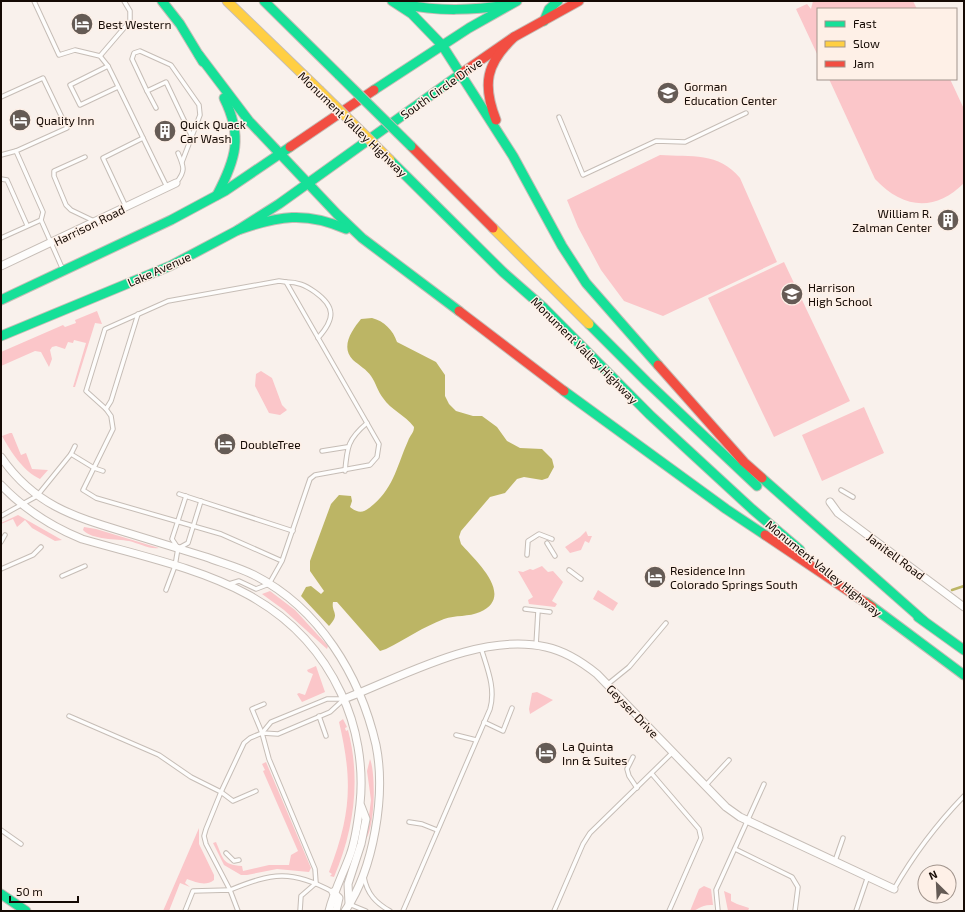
<svg xmlns="http://www.w3.org/2000/svg" width="965" height="912" viewBox="0 0 965 912" font-family="'Exo 2',sans-serif">
<rect width="100%" height="100%" fill="#f9f1ec"/>
<g fill="#fbc6c9">
<polygon points="813,1 913,1 917,9 818,9 818,56 796,9 807,4 811,9"/>
<path d="M829,79h121l14,30v74c-29,29 -61,26 -89,-4z"/>
<path d="M660,155c31,2 59,-3 80,23l37,84 -114,54 -39,-15 -23,-31 -23,-43 -11,-27z"/>
<polygon points="784,262 850,401 774,437 708,298"/>
<polygon points="97,311 102,324 95,323 75,387 73,387 86,343 74,340 73,343 68,342 65,349 56,346 52,347 50,350 52,359 49,367 41,352 35,351 1,366 1,352 63,325 65,327 76,323 75,320"/>
<polygon points="261,371 272,378 282,405 287,410 280,415 269,413 255,386 256,374"/>
<polygon points="864,407 884,453 822,481 802,435"/>
<path d="M10,433h2l9,22 5,-2 6,16 16,1 -8,9c-17,-8 -29,-27 -38,-43z"/>
<polygon points="18,515 62,540 55,541 32,528 25,520 17,527 13,519 1,524 1,523"/>
<path d="M84,527l12,2 63,19c-8,2 -21,-5 -30,-7 -12,-2 -37,-1 -46,-11z"/>
<polygon points="586,531 588,536 592,536 589,543 585,541 581,550 570,553 565,547 580,537"/>
<polygon points="542,566 548,572 553,571 563,582 552,601 557,604 555,607 529,604 528,600 533,597 518,571 523,572 530,569 533,570"/>
<polygon points="598,590 618,603 613,611 593,599"/>
<polygon points="270,591 295,610 328,646 327,649 284,610 262,594"/>
<polygon points="316,666 325,692 302,702 297,694 299,693 305,695 313,674 308,672 307,670"/>
<polygon points="537,692 553,700 530,714 529,709 532,693"/>
<path d="M343,719l4,8 -2,1 1,3 2,-1c13,50 6,100 -14,147l-4,-1 2,-2 -3,-2c22,-57 24,-91 10,-150z"/>
<path d="M370,759c6,15 5,67 -4,80l5,-39 -4,-29z"/>
<path d="M266,762l45,106 -2,4 -32,-3 -30,6h-6l-17,-10 -11,-22 3,-1c7,16 6,23 26,24l1,5 26,-6h20l2,-10 7,-4 -35,-80 2,-1 -3,-6z"/>
<path d="M199,828v16l15,31v5c-9,7 -18,2 -27,-1l-2,4 5,4 -10,-4 -11,28h-6z"/>
<path d="M704,886l7,3 2,16c-13,-1 -15,6 -23,6l9,-22z"/>
<polygon points="724,891 731,894 731,901 737,904 749,908 748,911 728,911"/>
</g>
<path fill="#bcb565" d="M372,318c12,3 21,12 25,24l39,20 9,13v21l4,8 7,7 17,5h9l15,11 10,14 13,7 22,1 10,10 2,8 -6,11 -6,2 -18,-3 -7,2 -12,14 -15,4 -29,34 -2,6 2,7c14,16 55,52 19,68 -11,5 -25,3 -36,7 -21,8 -38,20 -58,30l-6,2 -43,-49h-4c-2,11 8,11 -4,24l-28,-30 5,-9 5,-1 10,8 3,-3 -14,-20v-10l21,-57 8,-9 12,1 1,5 -2,6c10,8 15,5 24,-3 20,-17 24,-41 34,-63 2,-6 6,-8 6,-14 -9,-12 -23,-17 -31,-29 -5,-6 -7,-15 -12,-22 -4,-6 -12,-11 -18,-16 -13,-13 -1,-30 8,-41z"/>
<g fill="none" stroke-linecap="round" stroke-linejoin="round">
<polyline stroke="#bcb565" stroke-width="2.5" points="952,590 964,586"/>
<g stroke="#c6bdb6" stroke-width="5.5">
<g id="lane">
<polyline points="34,1 59,55 75,50 100,56 108,66"/>
<polyline points="100,56 130,21 130,11 124,1"/>
<path d="M118,87l-38,18 -10,-20 38,-19c20,40 39,81 59,121"/>
<polyline points="147,91 156,108"/>
<polyline points="1,97 43,78 67,128 16,151 43,212 41,220 63,270"/>
<polyline points="559,117 583,175 656,141 685,142 746,113"/>
<polyline points="1,155 16,151"/>
<polyline points="85,157 54,171 54,176 66,205 71,210 94,221"/>
<polyline points="182,162 200,115 199,105 171,65 140,51 134,53 132,59 147,91 166,82 192,137"/>
<polyline points="1,179 7,180 27,225"/>
<path d="M176,183c10,-12 8,-16 2,-30"/>
<polyline points="126,207 103,158 143,138"/>
<polyline points="1,238 41,220"/>
<path d="M286,282c12,0 19,3 29,10 21,15 20,27 3,46"/>
<polyline points="106,409 111,401 138,314"/>
<polyline points="322,451 347,447"/>
<polyline points="71,454 94,468 103,471"/>
<path d="M345,471c2,-24 3,-32 22,-48"/>
<polyline points="841,490 853,497"/>
<polyline points="179,494 293,531"/>
<polyline points="1,516 37,496 71,454 75,446"/>
<polyline points="1,542 5,535"/>
<polyline points="547,543 555,556"/>
<polyline points="179,548 188,543 201,501"/>
<polyline points="527,555 528,541 539,534 552,539"/>
<polyline points="1,569 33,555 41,547"/>
<polyline points="569,570 581,579"/>
<polyline points="62,576 85,566"/>
<polyline points="229,584 239,581 256,589 269,584 282,561 310,479 315,475 370,465 377,457 379,444 286,282 279,281 168,301 105,329 86,391 106,409 111,416 113,429 83,490 96,498 221,534 282,561"/>
<polyline points="166,590 175,566 178,548 172,539 186,496"/>
<polyline points="525,609 550,612"/>
<polyline points="536,646 538,611"/>
<polyline points="608,684 629,667 666,623"/>
<polyline points="264,704 252,709 262,733 269,759 315,869 316,883 301,896 300,911"/>
<polyline points="69,716 159,755 191,777 221,792 233,801 256,791"/>
<polyline points="319,716 326,736"/>
<polyline points="484,722 503,731 512,708"/>
<polyline points="262,733 278,734 330,712 343,700"/>
<polyline points="456,735 476,740"/>
<polyline points="633,757 627,769 629,776 637,788"/>
<polyline points="652,774 699,829 701,838 669,911"/>
<polyline points="705,786 729,760"/>
<polyline points="409,822 422,824 437,830"/>
<polyline points="1,830 21,844"/>
<polyline points="735,849 792,877 798,887 795,911"/>
<polyline points="226,853 234,861 239,860"/>
<polyline points="835,861 843,838"/>
<path d="M364,877c3,17 12,26 26,34"/>
<path d="M894,889c20,-35 42,-64 70,-93"/>
<path d="M333,892c-42,-23 -61,-19 -103,-2l-24,-46 -2,-8 2,-7 15,-37 23,-49 6,-5 12,-5 9,-11 56,-23h16"/>
<polyline points="349,904 366,911"/>
<polyline points="185,911 193,891 230,890 238,911"/>
<path d="M403,911l87,-202c6,-21 -3,-41 -9,-61"/>
<polyline points="554,911 583,844 590,833 673,752"/>
<polyline points="718,911 716,890 764,784"/>
<polyline points="856,911 868,876"/>
</g>
</g>
<g stroke="#c6bdb6" stroke-width="9">
<g id="street">
<polyline points="1,266 176,183"/>
<path d="M1,457c34,49 74,60 127,76 26,8 52,16 78,24 16,6 32,10 48,18 65,33 106,100 122,170 10,49 -2,124 -31,166"/>
<path d="M1,485c24,25 49,41 81,54 104,30 208,45 259,154 16,33 23,74 19,111 -2,17 -4,35 -10,51 -7,19 -16,36 -21,56"/>
<polyline points="830,502 838,513 964,607"/>
<path d="M344,699c60,-23 136,-67 202,-52 19,4 36,15 51,27l129,133 14,10 154,72"/>
<polyline points="333,892 339,898 336,911"/>
<polyline points="349,903 348,884 361,844 366,819 361,806"/>
</g>
</g>
<g stroke="#c6bdb6" stroke-width="11">
<g id="fast">
<polyline points="162,1 180,24 203,62"/>
<polyline points="264,1 339,75"/>
<polyline points="392,1 412,14 442,45 513,156 562,246 586,283 658,365"/>
<path d="M403,4c36,8 70,6 106,1"/>
<polyline points="544,21 549,9 558,1"/>
<polyline points="199,55 249,121 337,214 362,238 459,311"/>
<polyline points="374,90 469,28 517,1"/>
<polyline points="390,160 503,272 544,308 650,415 752,509 800,550"/>
<path d="M217,195c19,-36 26,-59 7,-97"/>
<path d="M238,230c40,-14 68,-19 108,-1"/>
<polyline points="1,300 171,220 225,191 290,147"/>
<polyline points="589,324 647,382 757,486"/>
<polyline points="1,336 170,266 238,230 279,204 459,75"/>
<polyline points="564,391 726,509 765,535"/>
<polyline points="762,478 924,621"/>
<polyline points="866,602 964,675"/>
<polyline points="918,617 964,650"/>
<polyline points="1,894 26,911"/>
</g>
</g>
<g stroke="#c6bdb6" stroke-width="11">
<g id="slow">
<polyline points="227,1 319,90"/>
<polyline points="493,228 589,324"/>
</g>
</g>
<g stroke="#c6bdb6" stroke-width="11">
<g id="jam">
<polyline points="459,75 514,37 579,1"/>
<path d="M496,120c-14,-36 -10,-56 18,-83"/>
<polyline points="411,146 493,228"/>
<polyline points="290,147 374,90"/>
<polyline points="459,311 564,391"/>
<polyline points="658,365 744,462 762,478"/>
<polyline points="765,535 872,607"/>
</g>
</g>
<use href="#lane" stroke="#fefdfc" stroke-width="3.5"/>
<use href="#street" stroke="#fefdfc" stroke-width="7"/>
<use href="#fast" stroke="#16e098" stroke-width="9"/>
<use href="#slow" stroke="#ffcf43" stroke-width="9"/>
<use href="#jam" stroke="#f24e42" stroke-width="9"/>
<g stroke="#c6bdb6" stroke-width="11" stroke-linecap="butt">
<polyline id="fast-bridge" points="339,75 411,146"/>
</g>
<g stroke="#c6bdb6" stroke-width="11" stroke-linecap="butt">
<polyline id="slow-bridge" points="319,90 390,160"/>
</g>
<use href="#fast-bridge" stroke="#16e098" stroke-width="9"/>
<use href="#slow-bridge" stroke="#ffcf43" stroke-width="9"/>
</g>
<defs>
<g id="hotel-disc" transform="scale(1.15)"><circle r="9.5" fill="#655b55" stroke="#fef0e7"/><path d="M-6-4.5h1.5V1H6V5H4.5V3h-9V5H-6ZM-4 0a1.8 1.8 0 1 1 3.6 0ZM.5 0V-2.5h3Q6-2.5 6 0Z" fill="#fff"/></g>
<g id="school-disc" transform="scale(1.15)"><circle r="9.5" fill="#655b55" stroke="#fef0e7"/><path d="M0-5L7-2L0 1L-7-2ZM-4 1L0 2.5L4 1V4Q0 6-4 4Z" fill="#fff"/></g>
<g id="building-disc" transform="scale(1.15)"><circle r="9.5" fill="#655b55" stroke="#fef0e7"/><path d="M-4-6H4V6H1V3H-1V6H-4ZM-2.5-4.3h1.7v1.8h-1.7ZM.8-4.3h1.7v1.8H.8ZM-2.5-1h1.7V.8h-1.7ZM.8-1h1.7V.8H.8Z" fill="#fff"/></g>
</defs>
<g fill-rule="evenodd">
<use href="#hotel-disc" x="82" y="24"/>
<use href="#school-disc" x="668" y="93"/>
<use href="#hotel-disc" x="20" y="120"/>
<use href="#building-disc" x="165" y="131"/>
<use href="#building-disc" x="948" y="220"/>
<use href="#school-disc" x="792" y="294"/>
<use href="#hotel-disc" x="225" y="444"/>
<use href="#hotel-disc" x="655" y="577"/>
<use href="#hotel-disc" x="546" y="753"/>
</g>
<g text-anchor="middle" dominant-baseline="central" stroke-width="3" stroke-linejoin="round" paint-order="stroke">
<g font-size="12" fill="#150a04" stroke="#fef0e7" text-anchor="start">
<text x="98" y="24">Best Western</text>
<text x="684" y="86">Gorman<tspan x="684" dy="14">Education Center</tspan></text>
<text x="36" y="120">Quality Inn</text>
<text x="180" y="124">Quick Quack<tspan x="180" dy="14">Car Wash</tspan></text>
<text x="932" y="213" text-anchor="end">William R.<tspan x="932" dy="14">Zalman Center</tspan></text>
<text x="808" y="287">Harrison<tspan x="808" dy="14">High School</tspan></text>
<text x="240" y="444">DoubleTree</text>
<text x="670" y="570">Residence Inn<tspan x="670" dy="14">Colorado Springs South</tspan></text>
<text x="562" y="746">La Quinta<tspan x="562" dy="14">Inn &amp; Suites</tspan></text>
</g>
<g font-size="12" fill="#150a04" stroke="#fef0e7">
<text transform="translate(441 88) rotate(-35)">South Circle Drive</text>
<text transform="translate(353 124) rotate(44)">Monument Valley Highway</text>
<text transform="translate(89 225) rotate(-26)">Harrison Road</text>
<text transform="translate(159 269) rotate(-24)">Lake Avenue</text>
<text transform="translate(585 350) rotate(45)">Monument Valley Highway</text>
<text transform="translate(896 556) rotate(37)">Janitell Road</text>
<text transform="translate(824 568) rotate(39)">Monument Valley Highway</text>
<text transform="translate(633 711) rotate(46)">Geyser Drive</text>
</g>
</g>
<rect width="965" height="912" fill="none" stroke="#150a04" stroke-width="4"/>
<rect x="817" y="8" width="140" height="72" fill="#fef0e7" stroke="#a1948c"/>
<rect x="825" y="21" width="20" height="6" fill="#16e098" stroke="#a1948c"/>
<text x="853" y="28" font-size="12" fill="#150a04">Fast</text>
<rect x="825" y="41" width="20" height="6" fill="#ffcf43" stroke="#a1948c"/>
<text x="853" y="48" font-size="12" fill="#150a04">Slow</text>
<rect x="825" y="61" width="20" height="6" fill="#f24e42" stroke="#a1948c"/>
<text x="853" y="68" font-size="12" fill="#150a04">Jam</text>
<g transform="translate(937 884) rotate(336)"><circle r="19" fill="#fef0e7" stroke="#a1948c"/>
<path d="M0-3L7 15L0 10L-7 15Z" fill="#655b55"/>
<text y="-6" font-size="11" font-weight="bold" text-anchor="middle" fill="#150a04">N</text>
</g>
<path d="M10 896v6h68v-6" fill="none" stroke="#150a04" stroke-width="2"/>
<text x="16" y="896" font-size="12" fill="#150a04" stroke="#fef0e7" stroke-width="3" paint-order="stroke">50 m</text>
</svg>
